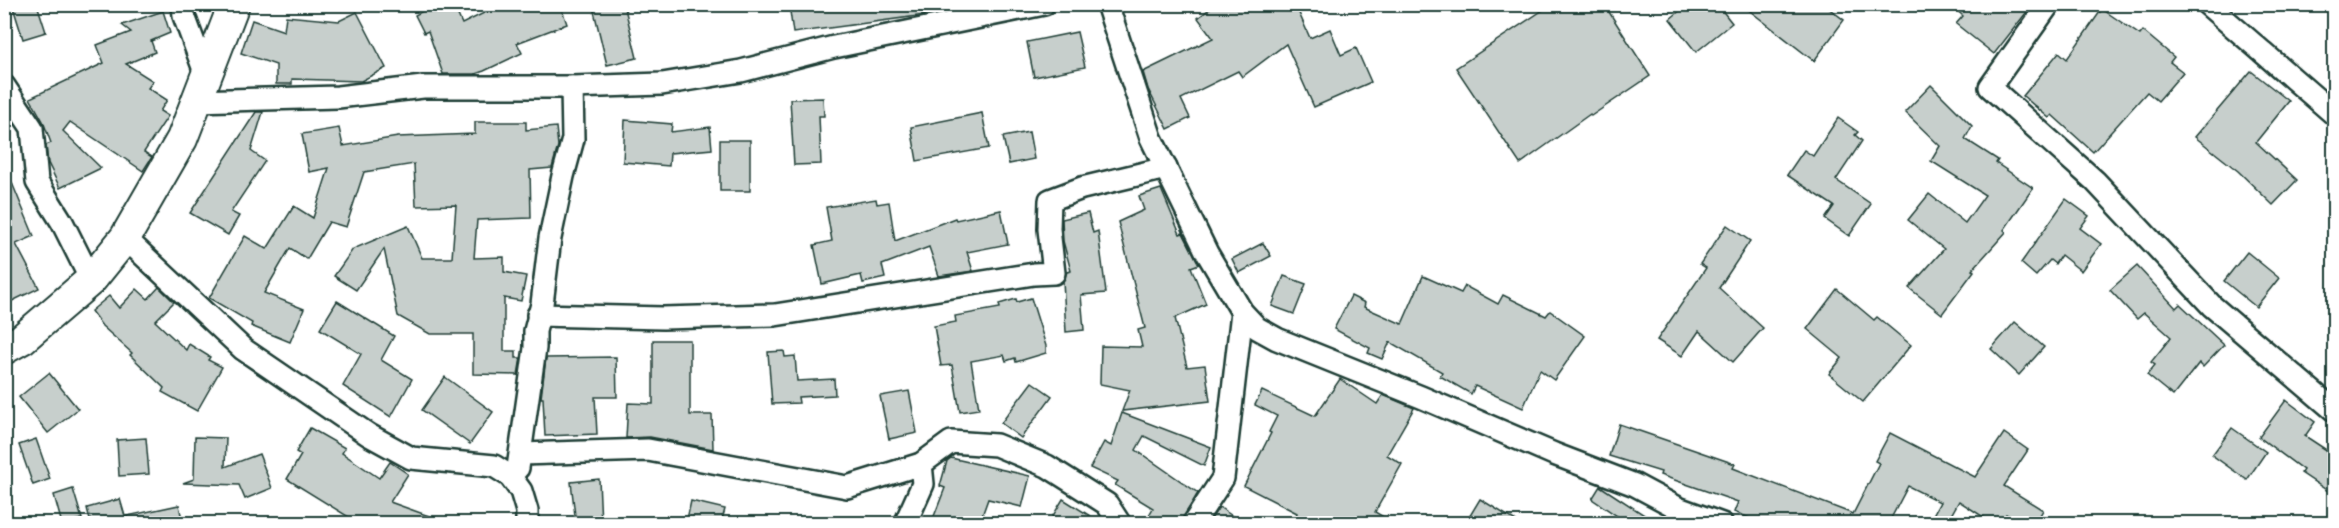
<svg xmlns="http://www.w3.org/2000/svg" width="2339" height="528" viewBox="0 0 2339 528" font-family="Pangolin,sans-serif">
<rect width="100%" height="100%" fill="#fff"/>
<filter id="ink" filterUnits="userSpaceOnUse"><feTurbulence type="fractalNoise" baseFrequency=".0167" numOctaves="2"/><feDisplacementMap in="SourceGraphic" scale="12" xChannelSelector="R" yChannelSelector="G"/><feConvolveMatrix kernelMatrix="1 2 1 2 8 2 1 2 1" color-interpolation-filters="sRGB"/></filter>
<g filter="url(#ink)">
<g fill="#c7cfcc" stroke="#1f3d34" stroke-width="1.5">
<polygon points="12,4 37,4 46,32 23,39"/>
<polygon points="436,4 453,4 462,24 502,4 560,4 567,24 517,43 522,53 484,71 475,74 443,74 428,31 424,33 415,15"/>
<polygon points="604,4 624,4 637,58 607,65 593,7"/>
<polygon points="789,4 924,4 925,15 793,33"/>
<polygon points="930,4 978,4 932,14"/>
<polygon points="1216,4 1295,4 1310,38 1330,29 1341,55 1356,48 1371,82 1314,107 1286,44 1242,77 1238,71 1181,99 1190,118 1168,129 1148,89 1143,72 1213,38 1198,18"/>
<polygon points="1552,4 1604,4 1650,76 1591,116 1590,114 1520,164 1456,68"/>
<polygon points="1688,4 1717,4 1732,23 1696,52 1670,19"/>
<polygon points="1741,4 1823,4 1844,20 1814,61"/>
<polygon points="1950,4 2033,4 1994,54 1956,24 1963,16"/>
<polygon points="2102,9 2140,35 2143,31 2174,57 2170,62 2183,72 2158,101 2147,92 2093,152 2052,115 2049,118 2023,96 2059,52 2067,59"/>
<polygon points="163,11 170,33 151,41 155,52 126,64 153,81 148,88 167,100 160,111 168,116 144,152 152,157 143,171 70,122 63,131 101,168 60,188 48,163 46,145 51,143 43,121 30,98 104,63 97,45 131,32 122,25"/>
<polygon points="357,12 386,68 361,81 292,79 292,84 276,84 276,65 241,53 252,20 284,31 286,16 339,21"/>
<polygon points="1077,32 1085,67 1034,77 1027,42"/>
<polygon points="2251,71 2289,101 2256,142 2297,180 2273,205 2238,171 2195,137"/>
<polygon points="1931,85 1972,126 1965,139 1998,160 1996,163 2033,188 2004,230 2006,232 1972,270 1974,271 1942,314 1909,288 1944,249 1908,220 1929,194 1965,223 1985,195 1931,161 1940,146 1905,112"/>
<polygon points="823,98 824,116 819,116 821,164 794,165 790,99"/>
<polygon points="256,112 263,112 251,151 265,161 231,212 239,216 228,235 190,213"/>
<polygon points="982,113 989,148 917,161 911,127"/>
<polygon points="1838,118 1858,132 1855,135 1862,141 1836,180 1871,204 1849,236 1825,219 1834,206 1787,175 1804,150 1813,156"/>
<polygon points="625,120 672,124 671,132 710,127 712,149 670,153 669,166 623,162"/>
<polygon points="475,122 526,122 526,130 556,127 558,146 552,168 530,170 531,218 477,220 474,258 504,257 504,272 526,276 521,301 504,298 504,351 516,351 516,358 521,358 518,375 473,374 473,334 430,334 398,316 384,249 356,290 334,276 353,249 408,226 422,258 452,258 456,205 416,206 414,164 364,172 346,227 329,222 307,259 290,248 264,293 304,309 290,342 251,326 252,323 209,298 245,236 267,249 294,206 313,218 329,168 309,172 302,134 339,128 343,146 398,137 475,134"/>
<polygon points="1029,132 1034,159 1009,164 1003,137"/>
<rect x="720" y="140" width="30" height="51"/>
<polygon points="5,166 34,236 16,244 39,288 4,305"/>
<polygon points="1161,189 1180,234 1183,233 1199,264 1191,267 1206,304 1175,318 1187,367 1205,365 1210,401 1122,411 1130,390 1100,384 1101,346 1142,347 1138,330 1145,328 1118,222 1144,210 1139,196"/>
<polygon points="876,199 877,204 889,202 895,241 955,218 956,220 1001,210 1008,244 967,252 973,271 939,276 929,247 882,265 885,278 863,283 861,275 822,284 814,245 832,241 826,207"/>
<polygon points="2066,199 2089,216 2080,228 2101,244 2081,271 2061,255 2055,264 2050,260 2036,276 2021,263"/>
<polygon points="1088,213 1093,233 1098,231 1106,293 1081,295 1084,330 1066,332 1063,281 1067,272 1071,271 1063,241 1062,219"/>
<polygon points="1727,225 1750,241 1719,288 1763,328 1733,362 1699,331 1682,356 1657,340 1706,268 1700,264"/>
<polygon points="1263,243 1271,256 1239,273 1232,259"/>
<polygon points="2247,252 2279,278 2256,307 2224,281"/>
<polygon points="2137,266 2176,308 2180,304 2224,345 2203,367 2199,363 2173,396 2147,375 2155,365 2151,362 2171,337 2144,313 2137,319 2110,290"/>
<polygon points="1284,276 1306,284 1294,314 1272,306"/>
<polygon points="1423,276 1461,293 1465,286 1498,304 1503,295 1546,316 1550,311 1585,336 1554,380 1540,370 1523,408 1475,386 1471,394 1440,376 1442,372 1390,342 1382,359 1368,353 1370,348 1334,329 1351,296 1365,303 1364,307 1402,324"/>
<polygon points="159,287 174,302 155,321 186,350 189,344 210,357 208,360 222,367 197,411 162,392 164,388 130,355 132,353 102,326 91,311 109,296 119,308 137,289 148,299"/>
<polygon points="1837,289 1874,320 1877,317 1911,345 1863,402 1829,374 1842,358 1807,329"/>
<polygon points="1031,298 1046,346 1046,353 1016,362 1015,358 1006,361 1004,355 971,361 979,409 960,412 952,365 941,366 934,326 956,322 955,316 1000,308 999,304 1016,299 1017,302"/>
<polygon points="337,301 394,336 381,360 412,379 391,417 343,386 361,354 320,329"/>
<polygon points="2015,322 2044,347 2019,375 1991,349"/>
<polygon points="653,340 690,340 690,415 712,415 713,449 650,437 626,438 628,403 653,404"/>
<polygon points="784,351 785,357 795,356 797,381 834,379 835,395 798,397 799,403 772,404 768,352"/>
<polygon points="616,357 617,397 595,397 597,434 545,436 543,398 541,398 546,358"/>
<polygon points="49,373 78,409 48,433 19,397"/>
<polygon points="445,377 493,412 470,444 422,410"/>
<polygon points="1340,379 1377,404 1383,395 1414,408 1387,455 1402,464 1375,512 1395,524 1312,524 1296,516 1297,513 1244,486 1271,433 1269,432 1277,416 1255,405 1262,391 1315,416"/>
<polygon points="1032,382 1052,396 1021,438 1001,423"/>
<polygon points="909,391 917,433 889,439 880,396"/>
<polygon points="2286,400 2315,422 2305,436 2334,455 2334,495 2301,473 2303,470 2259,437"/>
<polygon points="1122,413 1211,447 1204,466 1144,436 1136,450 1198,493 1180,524 1144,524 1153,508 1115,485 1118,481 1090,468 1104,442 1111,446"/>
<polygon points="1619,424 1735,464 1733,468 1853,514 1879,463 1875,461 1890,433 1975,477 2004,433 2028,450 2004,486 2043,510 2035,524 2022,524 2006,514 2000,524 1994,524 1959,501 1946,524 1928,524 1940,502 1908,486 1888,524 1765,524 1734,512 1738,502 1660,475 1661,472 1609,456"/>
<polygon points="310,428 345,448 342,453 379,478 390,462 408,474 390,502 443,521 443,524 360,524 287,479 301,455 296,452"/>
<polygon points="2232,428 2266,452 2247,480 2212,455"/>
<polygon points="195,437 226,438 225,467 259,454 272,488 245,499 239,485 183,483 194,479"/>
<polygon points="146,438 149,474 119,476 117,440"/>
<polygon points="36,439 50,479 33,485 19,445"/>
<polygon points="951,458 1030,476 1022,507 988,499 979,524 931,524 945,488 940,486 947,461"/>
<polygon points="599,479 601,524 576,524 571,482"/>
<polygon points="1600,486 1658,524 1629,524 1592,499"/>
<polygon points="73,489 82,519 62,524 54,495"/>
<polygon points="120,499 127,523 127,516 179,505 183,524 91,524 87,508"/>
<polygon points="1063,499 1103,524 1048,524"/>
<polygon points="1480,499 1521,524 1465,524"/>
<polygon points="691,501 725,509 721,524 686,524"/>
<polygon points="1219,507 1244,524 1220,524 1211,519"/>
</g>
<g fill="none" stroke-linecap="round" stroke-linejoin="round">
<g stroke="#1f3d34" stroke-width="26">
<g id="street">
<polyline points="183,4 184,16 206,75"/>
<polyline points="1107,4 1151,138 1207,253 1242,312 1257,328 1277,339 1421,397 1554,454 1635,485 1678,508 1722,524"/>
<polyline points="2049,4 1990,87 2095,181 2212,306 2334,410"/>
<polyline points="2207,4 2334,114"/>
<polyline points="4,86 32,128 37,182 62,222 91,280"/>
<polyline points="196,101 338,97 423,87 572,87 662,84 741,71 834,47 1044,4"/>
<polyline points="125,238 243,349 369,435 411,458 494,466 510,476 521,491 527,511 527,524"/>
<polyline points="538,315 663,318 775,315 1034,274 1054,273 1049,229 1050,200 1082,188 1166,168"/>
<polyline points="521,454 648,450 847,487 921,464 951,442 996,445 1047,466 1107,504 1120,524"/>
<polyline points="518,468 535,348 535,331 542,304 550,238 563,176 573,139 572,87"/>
<polyline points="905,524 923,484 921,464"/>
<polyline points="1193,524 1223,478 1242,312"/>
</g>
</g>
<g stroke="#1f3d34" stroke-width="34">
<polyline id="secondary" points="4,349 22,339 91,280 125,238 182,139 234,4"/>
</g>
<use href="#street" stroke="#fff" stroke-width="21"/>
<use href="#secondary" stroke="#fff" stroke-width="30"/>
</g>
</g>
<rect width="2339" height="528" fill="none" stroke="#fff" stroke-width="24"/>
<rect x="12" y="12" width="2315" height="504" fill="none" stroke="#1f3d34" stroke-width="2" filter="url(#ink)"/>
</svg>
